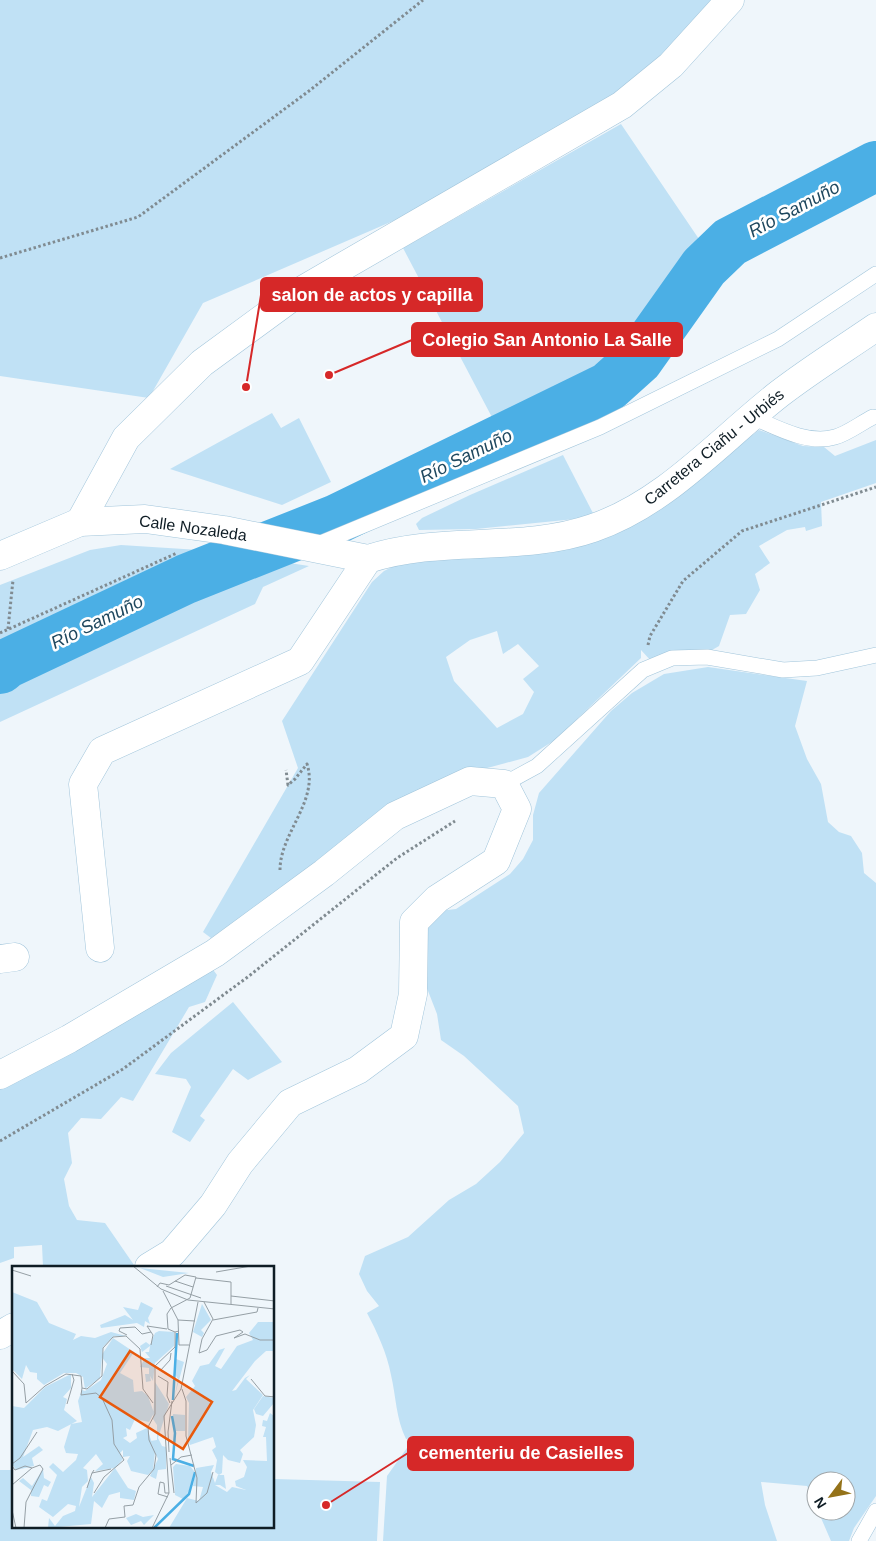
<svg xmlns="http://www.w3.org/2000/svg" width="876" height="1541" viewBox="0 0 876 1541" font-family="Arial,sans-serif">
<rect width="100%" height="100%" fill="#eff6fb"/>
<g fill="#c0e1f5" fill-rule="evenodd">
<polygon points="0,0 723,0 642,76 546,141 444,199 203,303 149,398 0,376"/>
<polygon points="621,124 703,245 682,264 602,369 495,423 403,248"/>
<polygon points="272,413 281,428 299,418 331,482 282,505 170,469"/>
<path d="M759,430l44,16 21,1 11,9 41,-16v43l-55,19 1,24 -16,5 -1,-4 -18,3 -28,16 11,17 -15,11 5,16 -14,24 -16,1 -11,31 -12,7 -55,9 -11,-12v8l-86,82 -27,17 -63,17 -166,103 -88,61 -8,-6 95,-164 -16,-47 90,-139 12,-11 12,-6 90,-12 98,-8 62,-27zM497,631l6,23 15,-10 21,22 -16,13 11,13 -11,22 -26,14 -43,-47 -8,-24 24,-17z"/>
<polygon points="563,455 595,517 476,529 419,530 416,524 422,518 470,495"/>
<polygon points="121,545 215,551 0,645 0,585 90,550"/>
<polygon points="245,556 309,566 263,587 255,604 0,722 0,670"/>
<path d="M708,667l99,14 -12,45 12,33 14,25 7,38 11,10 12,4 11,17 2,20 12,10v613l-22,32 -5,13h-18l-13,-30h28v-30h-30v25l-9,-20 -46,-4 4,23 12,36h-394l4,-65 27,-38 -8,1c-10,-20 -10,-43 -15,-64 -4,-22 -14,-43 -24,-62l12,-7 -12,-15 -8,-17 6,-18 43,-19 41,-37 27,-16 24,-22 24,-29 -6,-27 -54,-50 -23,-16 -4,-26 -16,-41v-38l18,-24 17,-2 54,-35 13,-15 10,-19v-25l6,-22 72,-82 21,-18 32,-19z"/>
<polygon points="211,967 217,975 205,1002 189,1007 133,1101 121,1097 101,1119 81,1118 68,1133 72,1163 64,1179 69,1206 77,1220 105,1223 134,1265 43,1267 42,1245 14,1247 14,1258 0,1263 0,1080 73,1047 89,1044"/>
<polygon points="233,1002 282,1062 248,1080 233,1069 200,1116 205,1120 190,1142 172,1132 191,1087 186,1079 155,1074 171,1053"/>
<polygon points="0,1470 14,1470 14,1527 274,1527 274,1479 380,1482 377,1541 0,1541"/>
</g>
<g fill="none" stroke-linecap="round" stroke-linejoin="round">
<polyline stroke="#4bafe5" stroke-width="50" points="0,669 6,664 186,579 337,519 608,387 638,360 704,267 730,242 876,166"/>
<g stroke="#a1c5db" stroke-width="16">
<g id="service">
<path d="M752,417c24,10 55,28 83,20 12,-3 26,-14 38,-20"/>
<polyline points="316,545 600,427 778,339 876,274"/>
<polyline points="504,784 537,766 643,670 672,658 707,657 783,670 817,668 876,655"/>
<polyline points="859,1541 876,1511"/>
</g>
</g>
<g stroke="#a1c5db" stroke-width="29">
<g id="minor">
<polyline points="80,522 126,438 202,363 299,292 622,105 671,65 730,0"/>
<polyline points="100,948 83,784 102,751 300,661 368,559"/>
<polyline points="0,959 15,957"/>
</g>
</g>
<g stroke="#a1c5db" stroke-width="29">
<g id="tertiary">
<path d="M0,556l80,-34 65,-3 79,11 144,29c73,-24 153,-6 225,-31 73,-25 126,-87 186,-134 31,-24 65,-45 97,-67"/>
<polyline points="0,1075 69,1039 215,953 324,873 395,816 470,781 504,784 517,809 496,861 437,899 414,922 413,994 404,1036 358,1070 290,1103 240,1163 213,1205 172,1253 149,1267"/>
<polyline points="0,1335 14,1327"/>
</g>
</g>
<g stroke="#808b91" stroke-width="3" stroke-dasharray="2.5 2.5" stroke-linecap="butt">
<polyline points="0,258 138,217 309,91 423,0"/>
<polyline points="8,629 13,580"/>
<polyline points="0,633 177,553"/>
<polyline points="648,645 650,636 683,581 742,531 876,487"/>
<path d="M280,870c0,-37 39,-69 27,-106l-12,15 -7,6 -2,-15"/>
<polyline points="0,1141 123,1069 249,976 397,858 455,821"/>
</g>
<use href="#service" stroke="#fff" stroke-width="15"/>
<use href="#minor" stroke="#fff" stroke-width="28"/>
<use href="#tertiary" stroke="#fff" stroke-width="28"/>
</g>
<g text-anchor="middle" dominant-baseline="central" stroke-width="5" stroke-linejoin="round" paint-order="stroke">
<g font-size="16" fill="#0f1d25" stroke="#fff">
<text transform="translate(714 447) rotate(-39)">Carretera Ciañu - Urbiés</text>
<text transform="translate(193 528) rotate(8)">Calle Nozaleda</text>
</g>
<g font-size="18" font-style="italic" fill="#1f485f" stroke="#fff">
<text transform="translate(794 209) rotate(-28)">Río Samuño</text>
<text transform="translate(466 456) rotate(-26)">Río Samuño</text>
<text transform="translate(97 622) rotate(-26)">Río Samuño</text>
</g>
</g>
<g transform="translate(12 1266)">
<rect width="262" height="262" fill="#eff6fb"/>
<path d="M128,2l49,5 -26,4zM0,26l25,10 12,21 27,11 -3,6 8,-4 14,2 16,-6 15,4h-12l-11,11 -3,31 -15,11 -2,-12 -7,-4h-12l-20,12 -7,-6v-6l-7,-1 -4,-7 -4,14 -10,-10zM129,36l12,6 -5,10 2,6 -5,-3 -1,6 -7,-4 -36,5 -1,-3 25,-10 8,5 -10,-13 15,3zM190,38l9,16 -10,10 3,3 -2,4 -9,-5zM246,56h16v29h-8l-11,10 -23,30 4,-1 9,-12 5,-3 -4,4 17,16 -10,15 3,15 -2,12 -14,13 3,4 -3,9 -12,-3 -5,-5 -1,18 -3,2 -4,-3 2,-12 -5,-10 4,-3 -3,-10 -23,8 -2,-5 1,-37 -3,-6 9,-11 -3,-5 8,-15 9,-2 10,-14 6,-2 -10,18 6,3 16,-23 16,-6 -4,-7zM147,65l15,1v14l-19,17 -2,18 -3,-5 1,5 -5,1 -1,-8h4v-6l-9,-1 5,-9h5l-5,-6h4l1,-6 -8,6 -2,-6 6,-4 4,3 5,-12zM101,72l21,14 -14,21 13,7 1,12 8,-1 6,5 6,17 -5,9 -14,-3 -5,11 -4,-2 1,8 -4,2 7,5 7,-5 -1,-5 11,-5 8,24 -2,18 -5,5 -17,-4 -4,-10 3,-5 -7,1v-7l-3,3 3,6 -8,9 -20,3 8,-7 -7,-10 -13,14 4,2 1,11 -6,6 -3,20 12,-30 3,6 -2,14 23,-29 13,20 8,3 -2,9 -14,-2v-6l-11,3 -7,13 -8,-7 -3,23 -43,4 1,-10 6,8 8,-10 12,-5 1,-5 -8,-2 -15,13 -14,-10 3,-8 5,2 10,-26 -8,-8 4,-4 10,9 13,-12 2,-6 -12,-1 -2,-6 7,-23 11,-2 -4,-21 4,-11 3,1 16,-11 6,-16 -6,-8zM164,93l8,3 -9,33 3,-16 -4,-6zM59,108v14l-8,9 4,2 -3,11 13,11 -19,10 -11,-4 -14,3 -10,27 16,-11 4,4 -11,8 2,8 -18,4 -4,-6v-58l12,2 21,-21zM143,116l14,22 -11,34 4,8 4,1v22l-8,1 -2,9 -6,-3 8,-17 -8,-18 7,-1v-15l-4,-6zM251,130l11,2v5l-11,13 -7,-2 -2,-5zM258,147l4,3v112h-105l18,-30 12,3 4,-14 -10,-1 3,-18 18,-3 -3,7 4,11 3,-8h6l2,14 -6,-4h-5l12,7 5,-5 14,3 -10,-4 -1,-5 9,-4 3,-10 -4,-7 24,1 -1,-24h-3l3,-10 -4,-1 1,-6 4,1zM161,148l12,1v16h-10zM164,198l14,2 4,5 -5,20 -6,8 -8,-4 -2,-28zM31,203l1,9 7,4 -3,5 -4,-2 -5,12 -8,-1v-6l-12,-9 4,-3 9,8zM124,248l7,3 11,-2 -10,10 -3,-4 -10,4 -5,-7z" fill="#c0e1f5"/>
<path fill="none" stroke="#4bafe5" stroke-width="2.5" d="M161,134l4,-67M160,150l3,17 -2,26 21,7M142,262l35,-34 6,-22"/>
<path fill="none" stroke="#959fa5" stroke-width="1" d="M121,0l28,23 27,11 87,9M0,4l19,6M204,6l35,-6M184,12l35,4v22M163,15l18,6M154,20l35,12M145,21l3,-4 9,2 16,-10 11,2 -6,21 -19,10 -4,6 1,15 7,3M151,25l15,29 1,25h10M219,30l44,5M192,36l9,17 -11,20 -3,14 8,-3 9,-14 24,-6 3,2 -9,6 11,-4 15,6h15M166,54l17,1M201,54l44,-8 1,-4M115,69l-8,-4 1,-3 15,-1 7,7 9,-2M139,79l2,-10 -6,-9 20,3M0,105l12,13 2,19 19,-17 21,-12 15,2 1,12 5,1 15,-13 1,-28 10,-11 13,-1 14,13 3,40 10,14M148,105l10,-11 1,-7M146,110l10,6 -1,14 3,7M239,113l14,17 10,1M70,122l-1,7 15,-2 6,5 10,22 2,24 10,16 -20,17 -10,16M170,123l4,12v35l11,42 -1,25 11,-10 6,-21M55,138l7,-24 -2,-6M157,186l-1,-20 4,-31M158,192l4,35M0,198l8,-6 17,-26M159,199l10,-8 11,-2M0,200l3,4 10,-4 7,2 -20,17M82,204l-2,3 19,-4M148,216l-2,12 10,3M148,216l4,1 1,10h4M75,222l5,-15M0,244l4,18M12,262l2,-26 17,-33 -3,-4 -8,3M93,262l4,-9 16,-2 -1,-11 9,-1 6,-18 15,-18 2,-14 -7,-15 -1,-13 7,-13v-48l20,-19v-15l4,-1M140,262l17,-35 -5,-77 17,-27 17,-87"/>
<path fill="#e8590c" fill-opacity="0.15" stroke="#e8590c" stroke-width="2.5" d="M118,85l82,51 -29,47 -83,-52z"/>
<rect width="262" height="262" fill="none" stroke="#0f1d25" stroke-width="2.5"/>
</g>
<path fill="none" stroke="#d62828" stroke-width="2" d="M246 387L261 295M329 375L412 340M326 1505L408 1453"/>
<g fill="#d62828" stroke="#fff" stroke-width="2">
<circle cx="246" cy="387" r="5"/>
<circle cx="329" cy="375" r="5"/>
<circle cx="326" cy="1505" r="5"/>
</g>
<g fill="#d62828" stroke="#d62828" stroke-width="2">
<rect x="261" y="278" width="221" height="33" rx="5"/>
<rect x="412" y="323" width="270" height="33" rx="5"/>
<rect x="408" y="1437" width="225" height="33" rx="5"/>
</g>
<g font-size="18" text-anchor="middle" font-weight="bold" fill="#fff">
<text x="372" y="301">salon de actos y capilla</text>
<text x="547" y="346">Colegio San Antonio La Salle</text>
<text x="521" y="1459">cementeriu de Casielles</text>
</g>
<g transform="translate(831 1496) rotate(238)"><circle r="24" fill="#ffffff" stroke="#9fa5a8"/>
<path d="M0-4L9 19L0 12L-9 19Z" fill="#947219"/>
<text y="-8" font-size="14" font-weight="bold" text-anchor="middle" fill="#0f1d25">N</text>
</g>
</svg>
